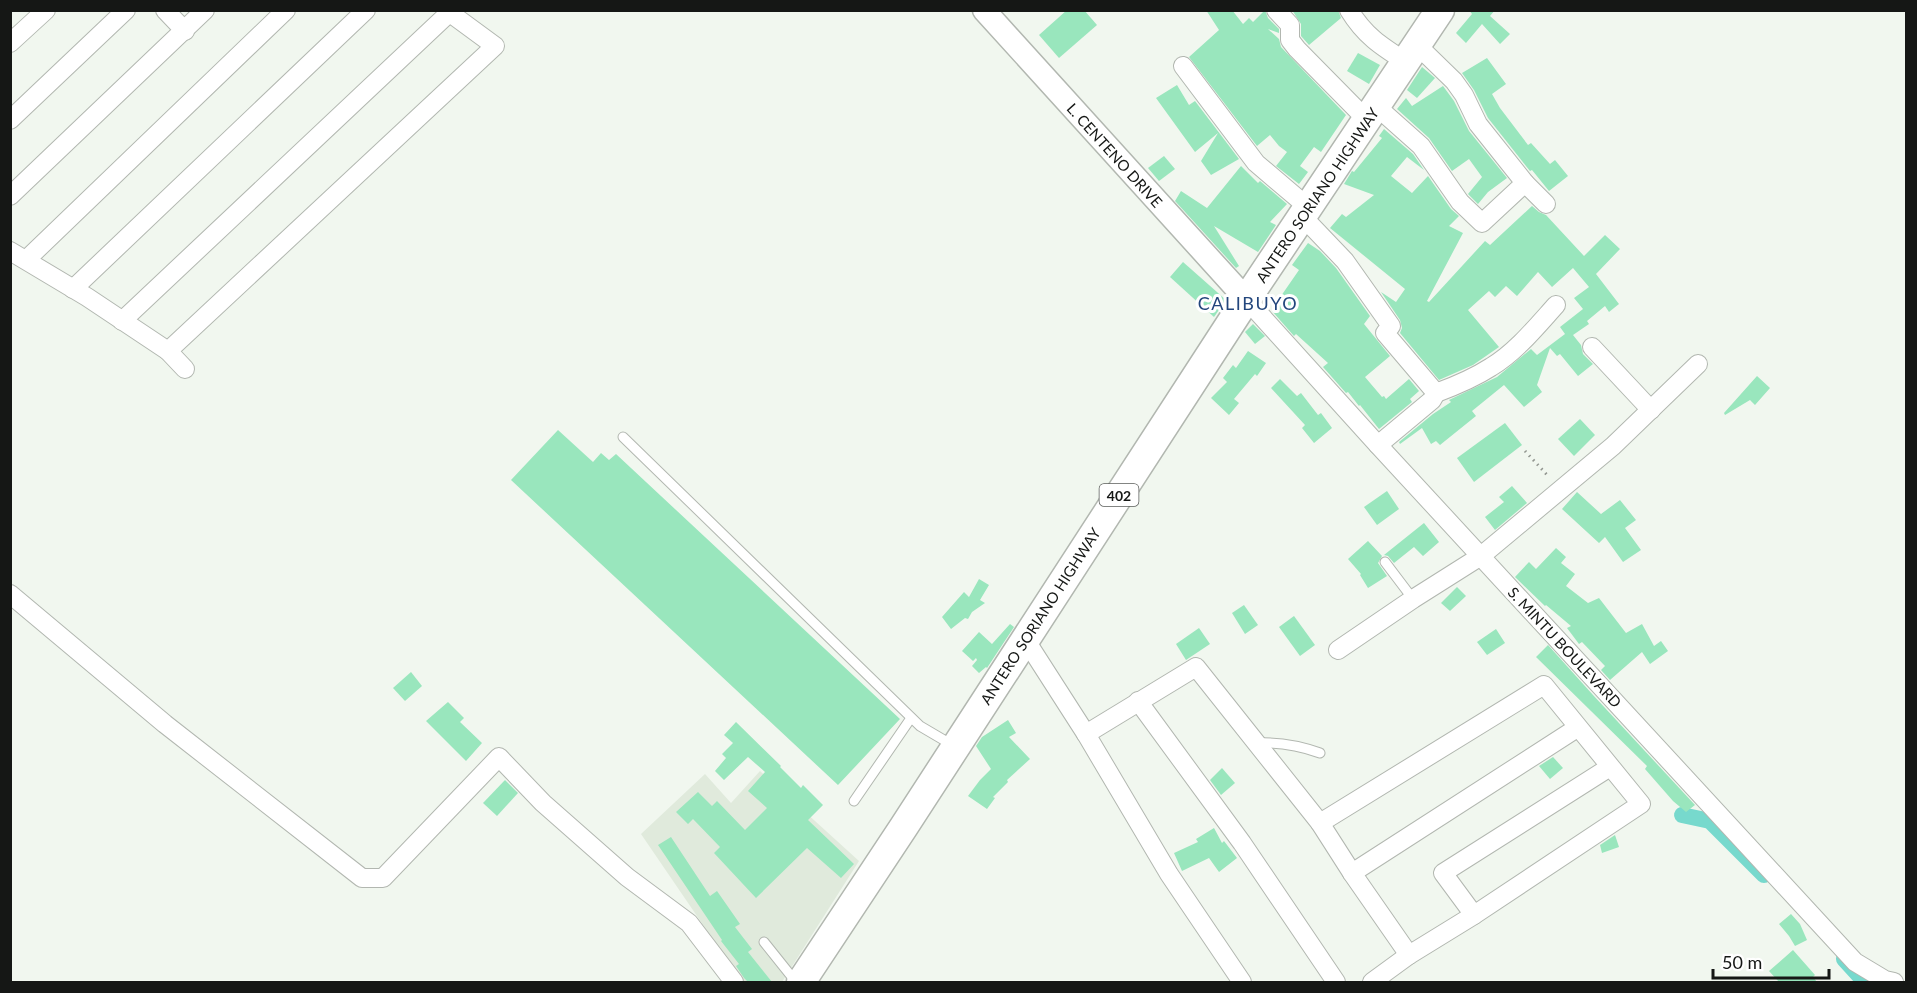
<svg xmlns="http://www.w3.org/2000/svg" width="1917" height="993" viewBox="0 0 1917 993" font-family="Lato,sans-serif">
<rect width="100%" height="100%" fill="#f1f7ef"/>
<polygon fill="#e0eadc" points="760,771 859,861 782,982 742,982 641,834 705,774 731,803"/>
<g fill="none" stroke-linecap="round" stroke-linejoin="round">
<g stroke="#77d9cd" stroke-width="16">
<polyline points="1682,815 1710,821 1764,875"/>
<polyline points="1844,959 1865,982"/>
</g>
</g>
<g fill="#99e6bd">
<polygon points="1067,10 1084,10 1097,25 1059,58 1039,35"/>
<polygon points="1206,10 1232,10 1243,24 1249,18 1253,22 1265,10 1268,18 1279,29 1279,33 1268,29 1279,39 1281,47 1346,115 1321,152 1314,147 1300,166 1308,172 1299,184 1276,166 1287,152 1279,146 1270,135 1257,146 1189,57 1219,30"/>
<polygon points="1292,10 1338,10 1341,18 1309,45 1301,36 1301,24"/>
<polygon points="1469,10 1495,10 1490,16 1510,34 1500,44 1482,24 1466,43 1456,33 1472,14"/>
<polygon points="1358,53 1380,65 1369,84 1347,71"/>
<polygon points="1487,58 1506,84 1492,94 1500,108 1528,145 1531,143 1550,164 1555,160 1568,176 1549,191 1532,170 1530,171 1488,118 1474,90 1462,73"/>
<polygon points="1422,67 1435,78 1417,98 1407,90"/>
<polygon points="1177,85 1189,105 1195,101 1239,159 1211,175 1201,161 1218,133 1195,152 1156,98"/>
<polygon points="1443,86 1454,101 1469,131 1507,178 1488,192 1478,204 1468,194 1482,177 1469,159 1452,171 1429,138 1397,109 1406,98 1412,106"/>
<polygon points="1384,129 1413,154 1424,170 1407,157 1391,176 1412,193 1428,176 1451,209 1459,216 1449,226 1463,233 1427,301 1429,302 1485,241 1490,245 1532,206 1539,212 1546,215 1584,256 1605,235 1620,249 1596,274 1619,304 1609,312 1605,306 1587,321 1589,324 1573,335 1581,345 1583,354 1593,364 1578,376 1560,354 1557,356 1550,348 1537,385 1542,392 1524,407 1504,385 1472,411 1476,416 1440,445 1436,441 1431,444 1422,428 1400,444 1399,442 1433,414 1451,402 1449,400 1497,377 1531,349 1537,355 1565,334 1560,327 1583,309 1574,298 1589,287 1573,268 1552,287 1538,272 1517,296 1506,286 1495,297 1489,291 1468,310 1499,347 1473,365 1439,380 1400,333 1402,328 1400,320 1381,292 1396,302 1405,289 1330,228 1342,214 1346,217 1374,195 1344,184 1352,171 1354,172 1382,138 1379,136"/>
<polygon points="1164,156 1175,169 1159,181 1148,168"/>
<polygon points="1241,166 1258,183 1260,181 1287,204 1270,222 1276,225 1258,252 1214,226 1239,266 1236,268 1175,201 1181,191 1207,208"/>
<polygon points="1308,243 1320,251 1336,268 1370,316 1364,324 1390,356 1365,377 1382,397 1384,396 1386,399 1409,379 1419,391 1410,399 1412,402 1379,429 1360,405 1359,406 1348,392 1346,393 1323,367 1328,363 1296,334 1294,336 1272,311 1286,300 1281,296 1299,270 1292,265"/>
<polygon points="1183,262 1226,300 1214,317 1170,277"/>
<polygon points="1253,324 1265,336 1255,344 1245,332"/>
<polygon points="1248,351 1266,363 1257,376 1255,374 1234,399 1239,403 1229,415 1211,398 1227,382 1223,378 1233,365 1236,368"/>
<polygon points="1757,376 1770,388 1755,405 1750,400 1725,415 1724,413"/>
<polygon points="1280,379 1297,396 1301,393 1318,415 1321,413 1332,428 1314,443 1302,428 1305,425 1271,388"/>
<polygon points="1580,419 1595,435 1574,456 1558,439"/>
<polygon points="1505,423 1522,445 1474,482 1457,458"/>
<polygon points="558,430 593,462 601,453 609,460 616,454 900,719 838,785 511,480"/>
<polygon points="1512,486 1527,503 1495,530 1485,517 1504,502 1499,497"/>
<polygon points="1387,491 1399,509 1377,525 1364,507"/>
<polygon points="1577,492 1601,514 1620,500 1636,520 1625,528 1641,550 1623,562 1605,537 1599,543 1562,509"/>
<polygon points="1424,523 1439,542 1423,556 1414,547 1394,563 1388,556 1384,555"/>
<polygon points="1368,541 1382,556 1378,563 1387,576 1368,588 1360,575 1361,574 1348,559"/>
<polygon points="1556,548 1566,557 1561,563 1575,574 1566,586 1588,603 1599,598 1626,633 1642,624 1654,646 1661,641 1668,651 1650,664 1642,652 1610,680 1601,670 1605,666 1582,642 1579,644 1567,628 1571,626 1546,605 1545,606 1515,577 1529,562 1536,569"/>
<polygon points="979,579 989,585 980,600 985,603 972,612 968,619 965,618 951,629 942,617 964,592 969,597"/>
<polygon points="1457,587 1466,596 1450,611 1441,603"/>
<polygon points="1244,605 1258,625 1245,634 1232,613"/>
<polygon points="1294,616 1315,645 1300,656 1279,627"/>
<polygon points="1010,624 1014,627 987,668 986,667 979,673 972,666 977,660 976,658 973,661 962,651 979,632 992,644"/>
<polygon points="1199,628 1210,644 1186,660 1176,644"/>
<polygon points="1496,629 1505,643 1487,655 1477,642"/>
<polygon points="1548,645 1593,695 1695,805 1686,812 1673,801 1645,769 1647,766 1536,657"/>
<polygon points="411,672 422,686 405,701 393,688"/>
<polygon points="448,702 464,718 460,722 482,743 466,761 426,721"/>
<polygon points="1008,720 1016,733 1009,737 1030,759 1007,780 1008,782 993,797 995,798 987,809 968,796 980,780 991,769 976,746 982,737"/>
<polygon points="736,722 781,766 780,767 801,788 803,785 823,805 808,820 854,864 841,878 807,848 756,898 714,853 720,847 693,819 688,824 676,812 698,792 712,806 717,801 745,830 767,808 748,791 765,772 748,757 724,780 715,771 726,758 722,754 733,743 724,735"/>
<polygon points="1553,757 1563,768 1550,779 1539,766"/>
<polygon points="1222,768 1235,783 1221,795 1210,780"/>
<polygon points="505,780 518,793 497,816 483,803"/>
<polygon points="1214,828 1222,843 1224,841 1237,858 1219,872 1209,858 1182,871 1174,853 1198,842 1196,839"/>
<polygon points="1615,835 1619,847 1602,853 1600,845"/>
<polygon points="671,837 710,896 717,891 740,924 735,927 752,949 748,952 772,982 748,982 744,978 736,966 739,964 721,941 722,940 658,845"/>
<polygon points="1791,914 1800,924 1807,940 1795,946 1789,936 1779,924"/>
<polygon points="1793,950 1815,975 1813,977 1817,982 1779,982 1769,971"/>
</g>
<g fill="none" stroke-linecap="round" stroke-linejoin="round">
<g stroke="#b2b7b0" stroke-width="11">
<g id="service">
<polyline points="623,437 920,726 954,746"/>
<polyline points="1385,562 1413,599"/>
<path d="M1256,743c23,-1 42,2 64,10"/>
<polyline points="854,801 911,718"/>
<polyline points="764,942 796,982"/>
</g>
</g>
<g stroke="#b2b7b0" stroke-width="20">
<g id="minor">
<polyline points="165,10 185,31"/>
<polyline points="1276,10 1290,25 1290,40 1297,49 1367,120"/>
<path d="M1349,10c16,26 32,36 57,52"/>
<polyline points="10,43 46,10"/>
<polyline points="1183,66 1256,163 1309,208"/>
<polyline points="1376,106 1421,146 1460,202 1482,223 1525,183 1478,124 1464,95 1454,81 1417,45"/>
<polyline points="10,120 126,10"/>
<polyline points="1525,183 1546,204"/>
<polyline points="10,196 205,10"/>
<path d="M1303,217l42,44 46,65 -6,7 51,60c19,-7 38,-15 55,-26 25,-15 46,-41 65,-62"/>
<polyline points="10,251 87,297 168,351 495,46 446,10"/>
<polyline points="26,260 286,10"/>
<polyline points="73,289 366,10"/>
<polyline points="1246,299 1378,445 1855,962 1885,980 1894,982"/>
<polyline points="122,321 449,13"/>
<polyline points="1592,347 1651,410"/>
<polyline points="168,351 185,369"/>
<polyline points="1378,445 1432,400 1436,393"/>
<polyline points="10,594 165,724 362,878 383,878 499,757 543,803 627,877 689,923 734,982"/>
<polyline points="1025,639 1086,734 1169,874 1242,982"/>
<polyline points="1338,650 1413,599 1481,556 1613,446 1698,364"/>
<polyline points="1138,701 1242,843 1336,982"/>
<polyline points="1086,734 1196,667 1320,823 1544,685 1641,804 1474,915 1409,955 1372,982"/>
<polyline points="1320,823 1352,873 1409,955"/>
<polyline points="1352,873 1577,728"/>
<polyline points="1474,915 1443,873 1610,767"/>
</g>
</g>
<g stroke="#b2b7b0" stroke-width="25">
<polyline id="tertiary" points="984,10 1246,299"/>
</g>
<g stroke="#b2b7b0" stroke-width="31">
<polyline id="primary" points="801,982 903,828 1236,315 1440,10"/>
</g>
<polyline stroke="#929690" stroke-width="3" stroke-dasharray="1.5 4.5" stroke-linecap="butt" points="1525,451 1549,477"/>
<use href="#service" stroke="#fff" stroke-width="9"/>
<use href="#minor" stroke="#fff" stroke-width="18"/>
<use href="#tertiary" stroke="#fff" stroke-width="22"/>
<use href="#primary" stroke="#fff" stroke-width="28"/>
</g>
<g text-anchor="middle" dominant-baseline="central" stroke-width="6" stroke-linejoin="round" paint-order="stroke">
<rect fill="#fff" stroke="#5b5d5b" stroke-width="1.5" x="1099.5" y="484" width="39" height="22" rx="4.5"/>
<g font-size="14" font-weight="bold" fill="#151715">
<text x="1119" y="495">402</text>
</g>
<g font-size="15" fill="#151715" stroke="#fff">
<text transform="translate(1115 155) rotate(48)">L. CENTENO DRIVE</text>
<text transform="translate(1317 195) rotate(-56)">ANTERO SORIANO HIGHWAY</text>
<text transform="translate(1040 616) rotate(-57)">ANTERO SORIANO HIGHWAY</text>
<text transform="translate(1565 647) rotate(47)">S. MINTU BOULEVARD</text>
</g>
<g font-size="18" letter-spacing="1.5" fill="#23467c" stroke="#fff">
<text x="1248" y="303">CALIBUYO</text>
</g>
</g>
<rect width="1917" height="993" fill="none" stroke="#151715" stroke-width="24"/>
<path d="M1713 969v9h116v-9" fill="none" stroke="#151715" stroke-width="3"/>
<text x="1722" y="969" font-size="18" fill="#151715" stroke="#ffffff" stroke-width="4.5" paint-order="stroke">50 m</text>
</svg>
